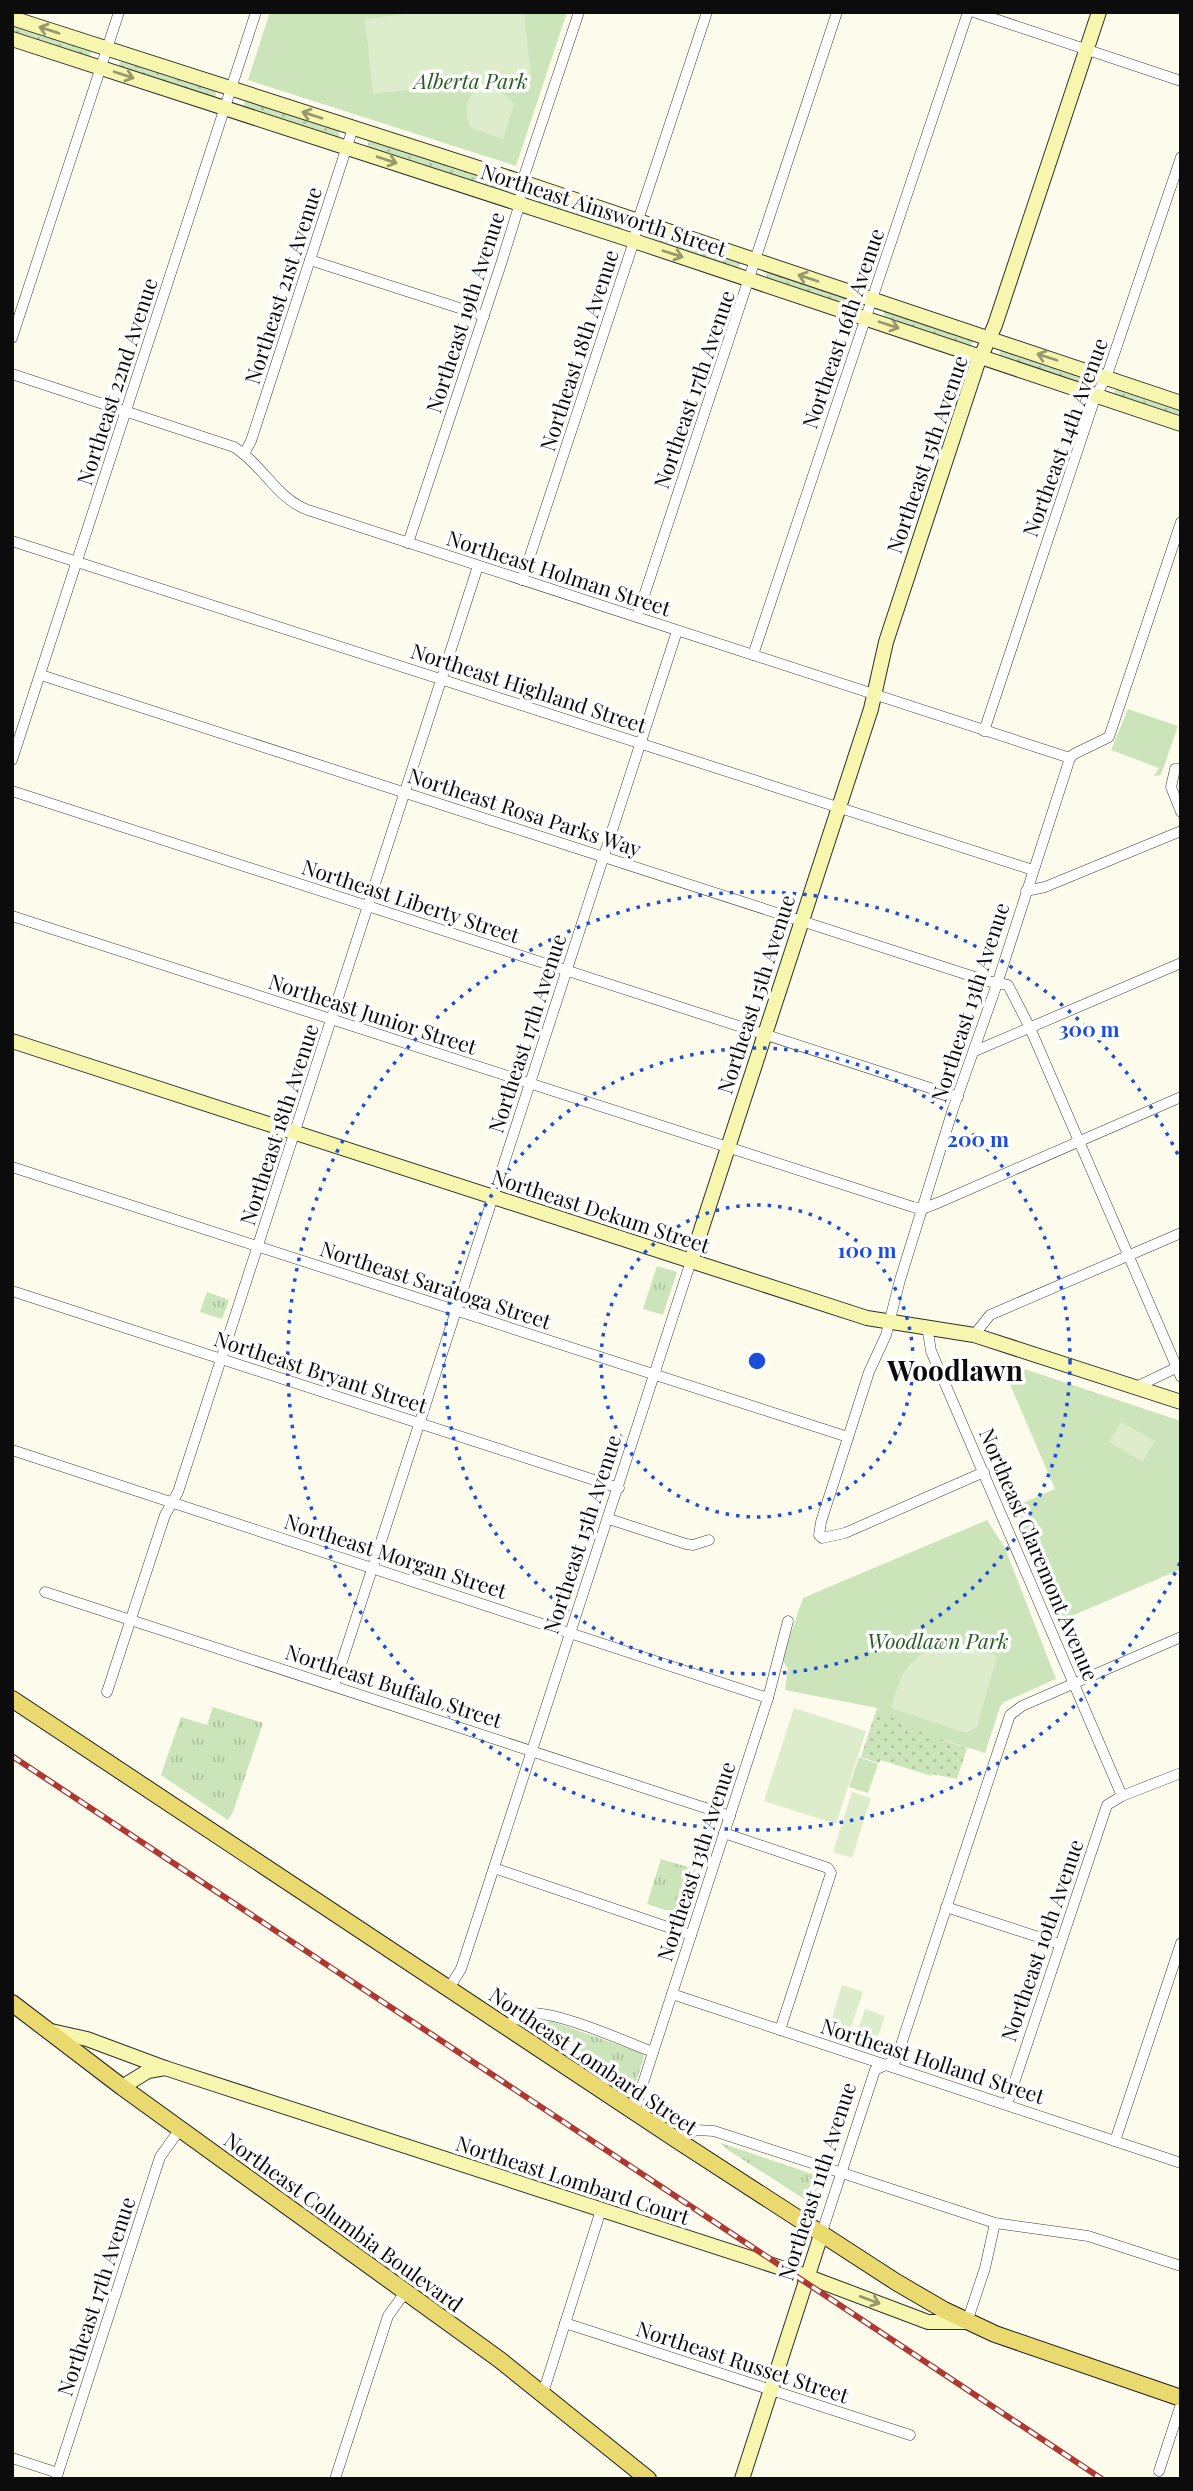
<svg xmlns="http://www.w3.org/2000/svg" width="1193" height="2491" viewBox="0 0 1193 2491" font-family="'Playfair Display',serif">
<defs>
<pattern id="grass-tufts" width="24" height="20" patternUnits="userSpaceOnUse" patternTransform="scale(1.75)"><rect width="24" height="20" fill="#cbe4ba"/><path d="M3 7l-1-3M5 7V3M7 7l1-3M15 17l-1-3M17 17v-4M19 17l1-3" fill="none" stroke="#adc29f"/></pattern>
<pattern id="garden-dots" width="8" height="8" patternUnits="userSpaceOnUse" patternTransform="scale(1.75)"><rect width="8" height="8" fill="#cbe4ba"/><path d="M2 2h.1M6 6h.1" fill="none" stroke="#adc29f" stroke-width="1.8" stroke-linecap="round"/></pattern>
</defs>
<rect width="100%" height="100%" fill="#fdfcec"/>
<g fill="url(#grass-tufts)">
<polygon points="657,1266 677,1272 663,1315 643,1309"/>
<polygon points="207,1292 229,1300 222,1319 200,1312"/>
<polygon points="213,1707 263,1723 233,1812 228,1820 161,1775 181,1717 207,1725"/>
<polygon points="661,1859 701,1871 686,1917 647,1904"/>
<polygon points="551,2021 642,2053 644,2057 636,2082 630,2083 548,2030 541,2023"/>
<polygon points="721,2143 827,2179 818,2208 725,2148"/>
</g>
<g fill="#cbe4ba">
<polygon points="270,12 567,12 516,166 248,80"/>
<polygon points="1128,709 1178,726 1161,775 1154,776 1159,768 1111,750"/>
<polygon points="1000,1361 1181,1421 1181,1569 1060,1621 1011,1508 1055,1489"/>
<polygon points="987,1520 1005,1548 1056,1679 1004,1702 1000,1707 985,1753 924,1734 903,1725 877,1708 785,1690 788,1669 784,1663 783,1657 803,1598"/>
<polygon points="859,1757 878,1764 868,1793 849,1787"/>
</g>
<g fill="url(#garden-dots)">
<polygon points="12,23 89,48 91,52 90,57 12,36"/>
<polygon points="123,59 216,90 216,95 213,99 119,70 119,64"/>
<polygon points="245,100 339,130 339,137 333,138 243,108"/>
<polygon points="369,140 512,186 509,193 367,148"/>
<polygon points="541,193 620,220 624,225 622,229 616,230 539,204 537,196"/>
<polygon points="652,232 741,262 737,269 649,239"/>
<polygon points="770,270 855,299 856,305 854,308 768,281 766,274"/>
<polygon points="885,310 974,341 969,348 883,318"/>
<polygon points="1001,349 1089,377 1091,381 1086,386 999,356"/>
<polygon points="1119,388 1181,408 1181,419 1114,394 1115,390"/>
<path d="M877,1708c29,20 58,30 90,40l-10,31 -25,-5 -1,2 -50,-16 -2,3 -18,-6z"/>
</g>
<g fill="#ddeccb">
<polygon points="424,12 524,12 531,77 373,94 365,19"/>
<path d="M481,88c14,0 25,5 33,17l-11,34 -32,-11c-7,-17 -8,-31 10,-40z"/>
<polygon points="1121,1422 1155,1441 1143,1462 1109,1442"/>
<path d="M941,1645l24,1 32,10 -20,71 -11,6 -75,-25c10,-34 15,-50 50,-63z"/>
<polygon points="794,1708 866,1731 836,1824 764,1801"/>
<polygon points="852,1792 871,1798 852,1858 833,1852"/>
<polygon points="842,1985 863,1992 851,2027 831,2021"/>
<polygon points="865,2009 885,2016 878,2036 858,2030"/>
</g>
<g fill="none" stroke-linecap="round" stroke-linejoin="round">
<g stroke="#3f3f3f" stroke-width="11">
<g id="street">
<polyline points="974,12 1181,81"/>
<polyline points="310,260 484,316"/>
<polyline points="12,338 119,12"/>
<path d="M12,374l222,73c28,17 43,52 74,63l762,248 4,-4 35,-17 72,-215"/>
<polyline points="244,454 251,441 353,128"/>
<polyline points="12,541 1033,870"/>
<polyline points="408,543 501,264 520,203 522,182 579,12"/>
<polyline points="522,580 634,241 638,220 707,12"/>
<polyline points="637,617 837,12"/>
<polyline points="753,655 968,12"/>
<polyline points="41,675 987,981 1008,985 1030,1028 1181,1377"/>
<polyline points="984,731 1096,395 1106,378 1181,157"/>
<polyline points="12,760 256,12"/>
<polyline points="1181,769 1175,769 1171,787 1181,812"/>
<polyline points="12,791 958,1097"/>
<polyline points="1026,891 1045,887 1181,831"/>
<polyline points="12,916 913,1207 922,1209 940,1202 1181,1097"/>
<polyline points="975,1051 1181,963"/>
<polyline points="12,1167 848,1437"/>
<polyline points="12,1291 619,1488"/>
<polyline points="927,1326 931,1351 1122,1796"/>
<polyline points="974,1335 990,1315 1181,1233"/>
<polyline points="1136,1387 1180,1366"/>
<polyline points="12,1450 768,1698"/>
<polyline points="984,1472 845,1533 822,1538 819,1535 821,1522 869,1372 886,1335 900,1280 953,1109 998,981 1070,758"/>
<polyline points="609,1519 686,1544 693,1545 709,1540"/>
<polyline points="45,1592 730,1816"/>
<polyline points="334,1686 677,631"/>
<polyline points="107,1692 165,1515 178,1492 478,566"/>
<polyline points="724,1833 828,1868 831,1873 780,2030"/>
<polyline points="494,1868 691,1935"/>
<polyline points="946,1907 1060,1944"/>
<polyline points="449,1988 461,1969 691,1261"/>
<polyline points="672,1994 1181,2163"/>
<path d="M506,2026c7,-5 14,-13 23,-13 28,-2 95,28 124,39"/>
<polyline points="1007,2104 1107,1805 1122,1796 1181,1773"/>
<polyline points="634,2111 768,1698 788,1621"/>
<polyline points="677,2140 696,2130 714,2131 995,2223 1088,2236 1181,2266"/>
<polyline points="1115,2141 1181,1943"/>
<polyline points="821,2235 875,2070 896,2060 1010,1715 1022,1706 1181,1637"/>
<polyline points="967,2322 985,2268 995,2223"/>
<polyline points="565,2323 910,2435"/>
<polyline points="543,2393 601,2210"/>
<polyline points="12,2458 58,2473"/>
<polyline points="1159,2471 1181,2404"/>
<polyline points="56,2479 160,2157 180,2129"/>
<polyline points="335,2479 388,2316 406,2291"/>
</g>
</g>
<g stroke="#2e2e2e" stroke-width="16">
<g id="secondary">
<polyline points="12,18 522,182 1181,403"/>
<polyline points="12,39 634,241 1181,424"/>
<polyline points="12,1041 867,1318 974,1335 1181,1402"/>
<polyline points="691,1261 871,709 886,642 977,365 995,325 1099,12"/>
<polyline points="51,2031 87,2039 165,2068 806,2276 928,2322 967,2322"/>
<polyline points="122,2087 148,2071 165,2068"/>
<polyline points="742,2479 821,2235"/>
</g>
</g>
<g stroke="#1d1d1d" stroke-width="18">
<g id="primary">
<polyline points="12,1699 677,2140 896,2282 944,2310 995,2334 1181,2398"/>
<polyline points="12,2003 122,2087 500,2360 648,2479"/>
</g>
</g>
<use href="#street" stroke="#fff" stroke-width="10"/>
<use href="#secondary" stroke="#f7f6ae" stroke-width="14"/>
<use href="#primary" stroke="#ead96f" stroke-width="16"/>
<g stroke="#ad3932" stroke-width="6">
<polyline id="rail" points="12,1756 1102,2479"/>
</g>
<use href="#rail" stroke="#fff" stroke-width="3.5" stroke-dasharray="10" stroke-linecap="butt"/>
</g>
<defs><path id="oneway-shaft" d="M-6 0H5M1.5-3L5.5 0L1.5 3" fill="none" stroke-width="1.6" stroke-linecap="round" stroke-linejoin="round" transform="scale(1.75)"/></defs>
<g stroke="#99986d">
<use href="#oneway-shaft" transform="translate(49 30) rotate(-162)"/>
<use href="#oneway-shaft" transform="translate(124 75) rotate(18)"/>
<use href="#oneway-shaft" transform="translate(312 115) rotate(-162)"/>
<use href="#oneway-shaft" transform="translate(387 160) rotate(18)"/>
<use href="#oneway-shaft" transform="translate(673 254) rotate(18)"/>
<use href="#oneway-shaft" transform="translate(808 278) rotate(-162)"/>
<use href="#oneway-shaft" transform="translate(889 325) rotate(18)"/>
<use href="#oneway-shaft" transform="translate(1047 357) rotate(-162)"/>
<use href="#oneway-shaft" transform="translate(870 2300) rotate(20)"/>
</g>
<g fill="none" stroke="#1d4ed8" stroke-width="3.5" stroke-dasharray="3.5 7">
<circle cx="757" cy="1361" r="156"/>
<circle cx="757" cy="1361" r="313"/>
<path d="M1180 1563A469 469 0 1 1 1180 1159"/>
</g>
<g text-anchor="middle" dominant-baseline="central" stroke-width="7" stroke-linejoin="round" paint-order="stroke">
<g font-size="21" font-style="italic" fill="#295c23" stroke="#fff">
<text x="471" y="80">Alberta Park</text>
<text x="938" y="1640">Woodlawn Park</text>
</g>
<g font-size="21" fill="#0c0c0c" stroke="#fff">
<text transform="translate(604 209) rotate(18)">Northeast Ainsworth Street</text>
<text transform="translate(282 285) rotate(-72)">Northeast 21st Avenue</text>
<text transform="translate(464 312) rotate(-72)">Northeast 19th Avenue</text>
<text transform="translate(842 328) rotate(-71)">Northeast 16th Avenue</text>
<text transform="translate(578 350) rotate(-72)">Northeast 18th Avenue</text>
<text transform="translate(116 381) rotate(-72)">Northeast 22nd Avenue</text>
<text transform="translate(693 389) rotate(-71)">Northeast 17th Avenue</text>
<text transform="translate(1064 437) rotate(-70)">Northeast 14th Avenue</text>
<text transform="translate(926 454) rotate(-71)">Northeast 15th Avenue</text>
<text transform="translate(559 572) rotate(18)">Northeast Holman Street</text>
<text transform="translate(529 687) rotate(18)">Northeast Highland Street</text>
<text transform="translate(525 811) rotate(18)">Northeast Rosa Parks Way</text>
<text transform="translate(411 900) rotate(18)">Northeast Liberty Street</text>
<text transform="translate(755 994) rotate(-72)">Northeast 15th Avenue</text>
<text transform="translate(969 1002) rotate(-72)">Northeast 13th Avenue</text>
<text transform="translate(373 1013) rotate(18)">Northeast Junior Street</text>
<text transform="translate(526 1033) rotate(-72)">Northeast 17th Avenue</text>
<text transform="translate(278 1124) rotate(-72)">Northeast 18th Avenue</text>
<text transform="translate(601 1210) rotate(18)">Northeast Dekum Street</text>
<text transform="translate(436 1284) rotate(18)">Northeast Saratoga Street</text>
<text transform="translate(321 1371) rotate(18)">Northeast Bryant Street</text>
<text transform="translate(581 1534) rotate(-72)">Northeast 15th Avenue</text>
<text transform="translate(1040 1554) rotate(67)">Northeast Claremont Avenue</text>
<text transform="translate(396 1555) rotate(18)">Northeast Morgan Street</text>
<text transform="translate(394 1685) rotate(18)">Northeast Buffalo Street</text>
<text transform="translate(695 1861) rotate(-72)">Northeast 13th Avenue</text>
<text transform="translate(1041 1940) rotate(-71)">Northeast 10th Avenue</text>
<text transform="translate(594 2060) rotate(34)">Northeast Lombard Street</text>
<text transform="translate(933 2060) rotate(18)">Northeast Holland Street</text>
<text transform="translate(573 2179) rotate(18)">Northeast Lombard Court</text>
<text transform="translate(816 2181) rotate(-72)">Northeast 11th Avenue</text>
<text transform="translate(344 2221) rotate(36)">Northeast Columbia Boulevard</text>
<text transform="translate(95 2296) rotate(-72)">Northeast 17th Avenue</text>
<text transform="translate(743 2361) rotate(18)">Northeast Russet Street</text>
</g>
<g font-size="28" font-weight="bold" fill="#0c0c0c" stroke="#fff">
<text x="955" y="1369">Woodlawn</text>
</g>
</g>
<circle cx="757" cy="1361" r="10" fill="#1d4ed8" stroke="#fff" stroke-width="3.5"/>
<g font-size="21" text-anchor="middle" font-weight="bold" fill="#1d4ed8" stroke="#fff" stroke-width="7" stroke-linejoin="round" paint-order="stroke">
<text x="1089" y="1037">300 m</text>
<text x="978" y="1147">200 m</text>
<text x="867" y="1258">100 m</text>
</g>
<rect width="1193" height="2491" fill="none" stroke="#0c0c0c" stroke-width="28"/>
</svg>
